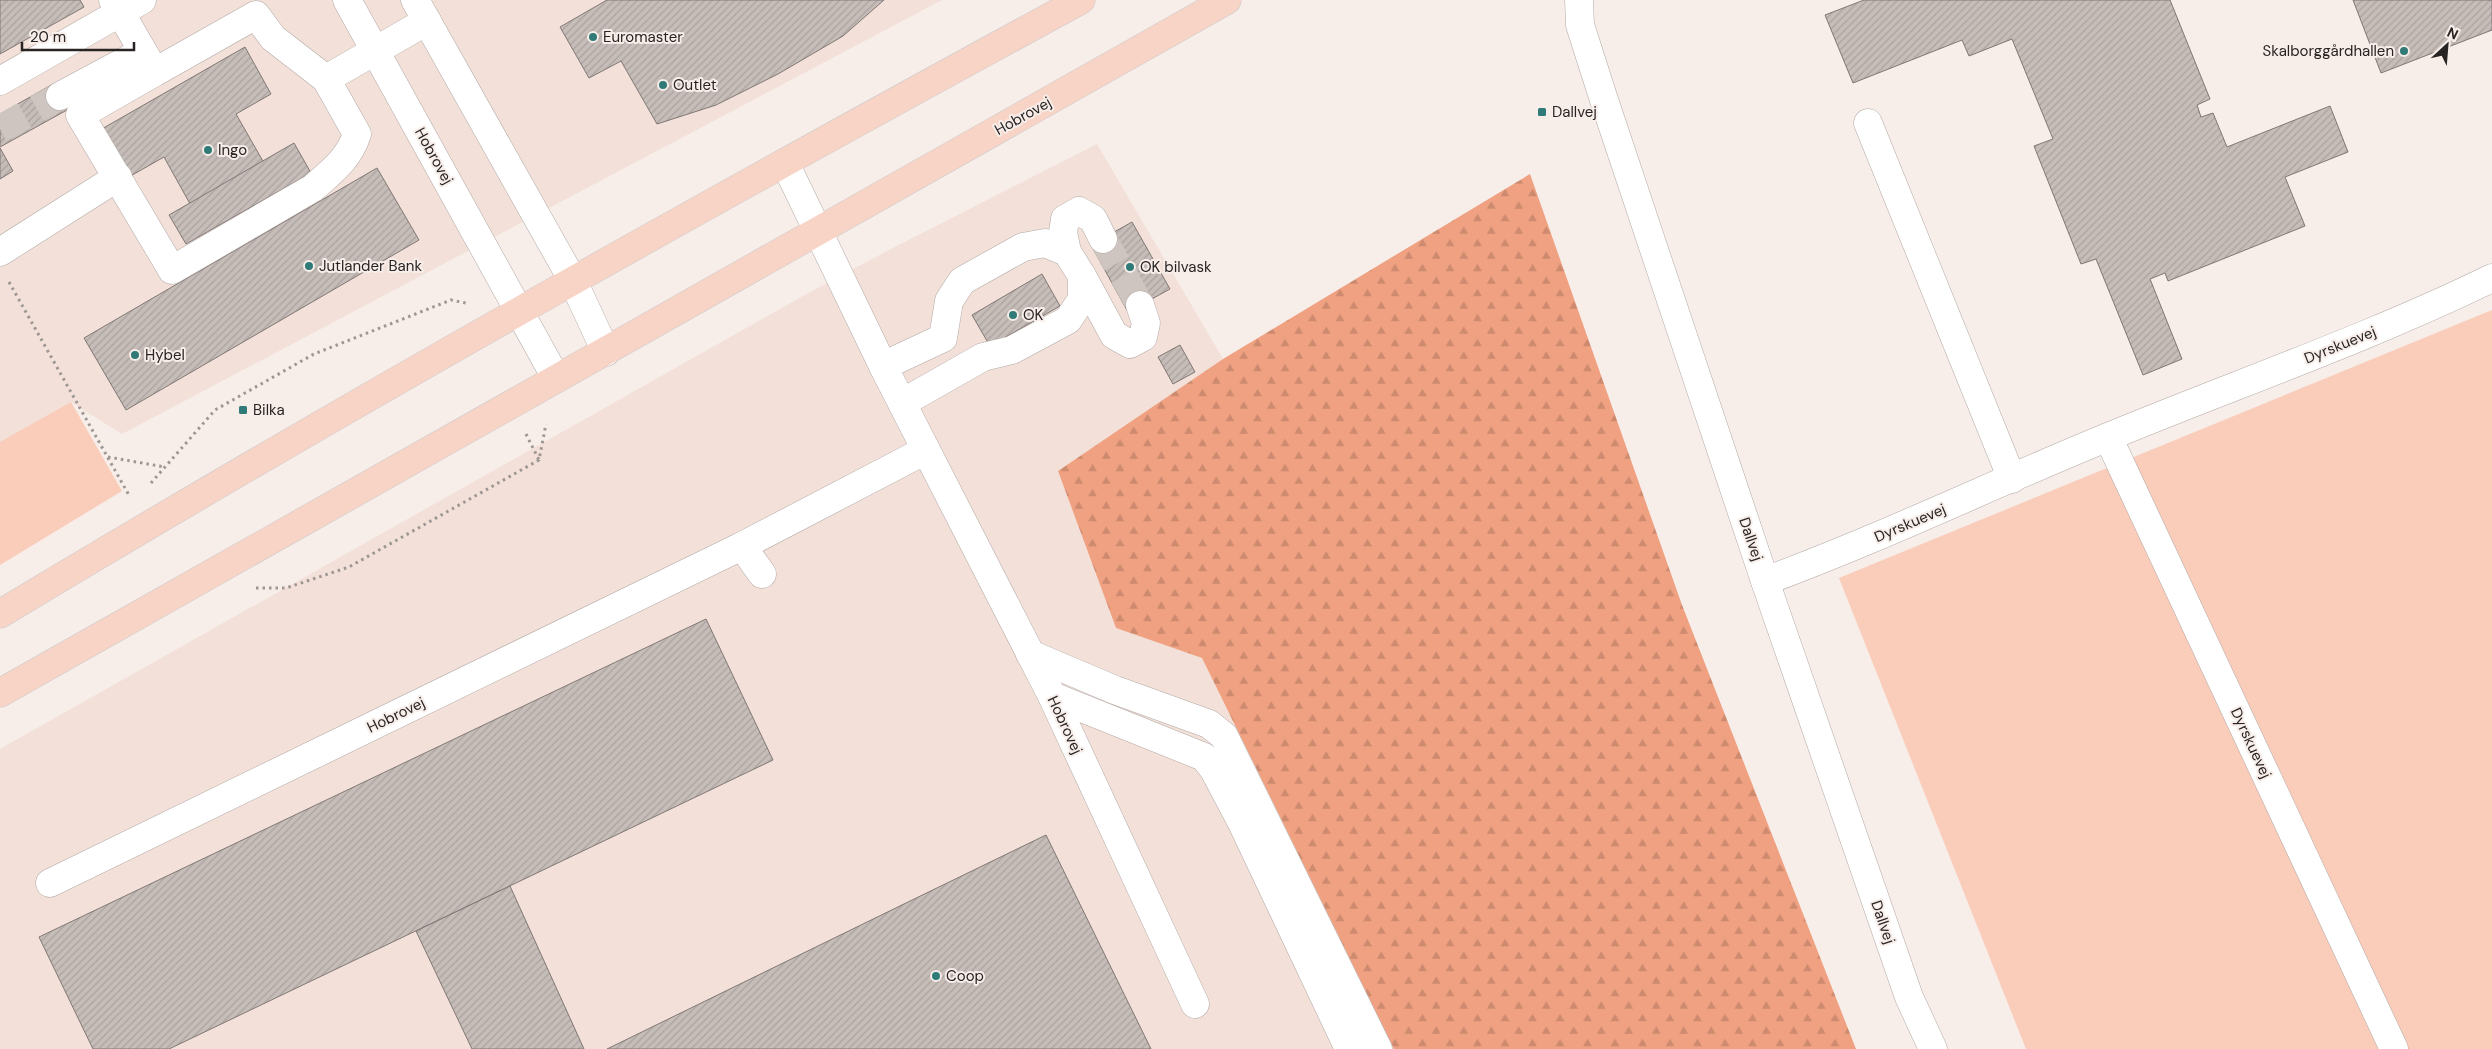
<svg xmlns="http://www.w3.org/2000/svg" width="2492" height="1049" viewBox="0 0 2492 1049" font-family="'DM Sans',sans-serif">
<defs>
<pattern id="forest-firs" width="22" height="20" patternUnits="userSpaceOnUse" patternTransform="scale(1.25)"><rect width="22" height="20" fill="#efa181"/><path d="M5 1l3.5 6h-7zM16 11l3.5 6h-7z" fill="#cd8a6f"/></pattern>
<pattern id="building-hatch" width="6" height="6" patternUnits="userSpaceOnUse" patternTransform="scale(1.25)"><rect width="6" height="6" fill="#c6bdb9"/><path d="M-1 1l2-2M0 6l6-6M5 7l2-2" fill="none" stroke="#aaa29f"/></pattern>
</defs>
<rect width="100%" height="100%" fill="#f7ede9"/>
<g fill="#f2e0d9">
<polygon points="0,0 942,0 122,434 71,402 0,443"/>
<polygon points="1097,144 1223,359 1058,471 1116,628 1202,658 1394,1049 0,1049 0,749 803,296 891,249"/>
</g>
<g fill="#faccba">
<polygon points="2492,310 2492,1049 2026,1049 1839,578"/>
<polygon points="71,402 122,491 0,565 0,442"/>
</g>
<polygon fill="url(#forest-firs)" points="1530,174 1682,605 1856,1049 1394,1049 1202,658 1116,628 1058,471 1223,359"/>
<g fill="url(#building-hatch)" stroke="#807774">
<polygon points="0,0 80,0 84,7 0,54"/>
<polygon points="607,0 884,0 843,36 778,74 716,105 657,124 621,61 589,78 560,27"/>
<polygon points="1864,0 2170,0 2210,99 2197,105 2201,117 2213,113 2227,147 2330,106 2348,152 2285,177 2305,226 2168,281 2165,273 2150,279 2182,359 2143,375 2096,259 2081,264 2034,146 2053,139 2012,39 1969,56 1962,40 1853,83 1825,15"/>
<polygon points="2353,0 2492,0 2492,30 2381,73"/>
<polygon points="245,47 271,94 236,114 272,177 199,220 164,157 127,178 100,130"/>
<polygon points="53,84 67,110 0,147 0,114"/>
<polygon points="294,143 311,173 186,244 169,215"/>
<polygon points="0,148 13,171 0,179"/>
<polygon points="377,168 419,240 126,410 84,338"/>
<polygon points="1132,222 1170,289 1128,312 1091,245"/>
<polygon points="1042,274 1060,306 990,346 972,315"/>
<polygon points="1180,345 1195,372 1173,384 1158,357"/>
<polygon points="706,619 773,760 169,1049 93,1049 39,937"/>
<polygon points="1046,835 1151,1049 607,1049 906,903"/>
<polygon points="510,886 584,1049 472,1049 416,931"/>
</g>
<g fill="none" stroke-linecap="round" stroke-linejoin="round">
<g stroke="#cec5c1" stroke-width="28" stroke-dasharray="28 14" stroke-linecap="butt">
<polyline points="0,129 60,96"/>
<polyline points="1103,239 1140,305"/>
</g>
<g stroke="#b3aaa6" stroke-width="29">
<g id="minor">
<path d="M113,0l42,72 -75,43 92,155 141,-82c19,-17 36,-29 44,-54l-31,-55 -53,-41 -17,-23 -101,57"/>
<polyline points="347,0 556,378"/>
<polyline points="415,0 573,281 606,352"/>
<polyline points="1579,0 1580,25 1604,100 1765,581 1909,997 1933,1049"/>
<polyline points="326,79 427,21"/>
<polyline points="0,81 142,0"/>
<polyline points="60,96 142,52"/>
<polyline points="1868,123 2012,479"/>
<polyline points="785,163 883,366 1052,696 1195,1004"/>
<polyline points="0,252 118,177"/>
<polyline points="1067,252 1063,233 1065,219 1079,211 1093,219 1103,239"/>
<polyline points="1082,276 1114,335 1130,344 1143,337 1146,323 1140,305"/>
<polyline points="883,366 943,338 949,301 962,281 1023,247 1045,243 1067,252 1082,276 1082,299 1068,320 1012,350 983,357 902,403"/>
<polyline points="2108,437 2394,1049"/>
<polyline points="742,546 762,574"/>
<path d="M1765,581c117,-43 228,-97 343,-144 128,-53 259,-98 384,-159"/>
<polyline points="1030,654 1115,690 1209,724 1224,736 1378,1049"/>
<polyline points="1052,696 1204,757 1214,770 1242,823 1349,1049"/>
<polyline points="50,883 742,546 926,450"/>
</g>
</g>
<g stroke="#cbcaca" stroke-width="29">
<g id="major">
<path d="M0,614c355,-214 717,-416 1081,-614"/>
<polyline points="0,693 1227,0"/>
</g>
</g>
<g stroke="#9d9693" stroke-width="3" stroke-dasharray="2.5 4" stroke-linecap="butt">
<polyline points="9,282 130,497"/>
<polyline points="526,434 539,460"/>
<polyline points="108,457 165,467"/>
<polyline points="151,483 215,410 314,354 451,300 466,303"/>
<polyline points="256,588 286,588 349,567 539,460 546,424"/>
</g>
<use href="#minor" stroke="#fff" stroke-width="28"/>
<use href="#major" stroke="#f8d4c7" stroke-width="28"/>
</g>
<g fill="#307a78" stroke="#f7ede9" stroke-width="2">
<circle cx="593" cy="37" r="5"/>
<circle cx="2404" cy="51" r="5"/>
<circle cx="663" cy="85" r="5"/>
<rect x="1537" y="107" width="10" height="10" rx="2.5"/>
<circle cx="208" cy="150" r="5"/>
<circle cx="309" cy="266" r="5"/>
<circle cx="1130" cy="267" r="5"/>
<circle cx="1013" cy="315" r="5"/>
<circle cx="135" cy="355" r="5"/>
<rect x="238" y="405" width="10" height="10" rx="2.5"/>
<circle cx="936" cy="976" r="5"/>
</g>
<g text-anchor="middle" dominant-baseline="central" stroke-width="4" stroke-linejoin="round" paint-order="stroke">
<g font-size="15" fill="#282423" stroke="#f7ede9" text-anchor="start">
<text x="603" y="37">Euromaster</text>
<text x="2394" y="51" text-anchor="end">Skalborggårdhallen</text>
<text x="673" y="85">Outlet</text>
<text x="1552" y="112">Dallvej</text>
<text x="218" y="150">Ingo</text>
<text x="319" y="266">Jutlander Bank</text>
<text x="1140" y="267">OK bilvask</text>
<text x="1023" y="315">OK</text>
<text x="145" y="355">Hybel</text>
<text x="253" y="410">Bilka</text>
<text x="946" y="976">Coop</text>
</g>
<g font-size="15" fill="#282423" stroke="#f7ede9">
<text transform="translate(1023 116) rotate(-29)">Hobrovej</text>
<text transform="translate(434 156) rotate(61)">Hobrovej</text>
<text transform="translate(2340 345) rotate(-22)">Dyrskuevej</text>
<text transform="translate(1910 523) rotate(-23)">Dyrskuevej</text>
<text transform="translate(1751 539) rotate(71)">Dallvej</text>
<text transform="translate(396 715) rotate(-26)">Hobrovej</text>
<text transform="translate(1065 725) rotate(65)">Hobrovej</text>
<text transform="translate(2251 743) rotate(65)">Dyrskuevej</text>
<text transform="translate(1883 922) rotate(71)">Dallvej</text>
</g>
</g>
<g transform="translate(2447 45) rotate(26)" stroke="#f7ede9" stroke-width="4" paint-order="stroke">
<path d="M0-4L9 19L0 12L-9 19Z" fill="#282423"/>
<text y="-8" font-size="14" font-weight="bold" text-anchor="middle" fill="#282423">N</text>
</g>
<path d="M22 42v8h112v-8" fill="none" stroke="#282423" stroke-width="2.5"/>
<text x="30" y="42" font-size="15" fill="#282423" stroke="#f7ede9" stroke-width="4" paint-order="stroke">20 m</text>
</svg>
